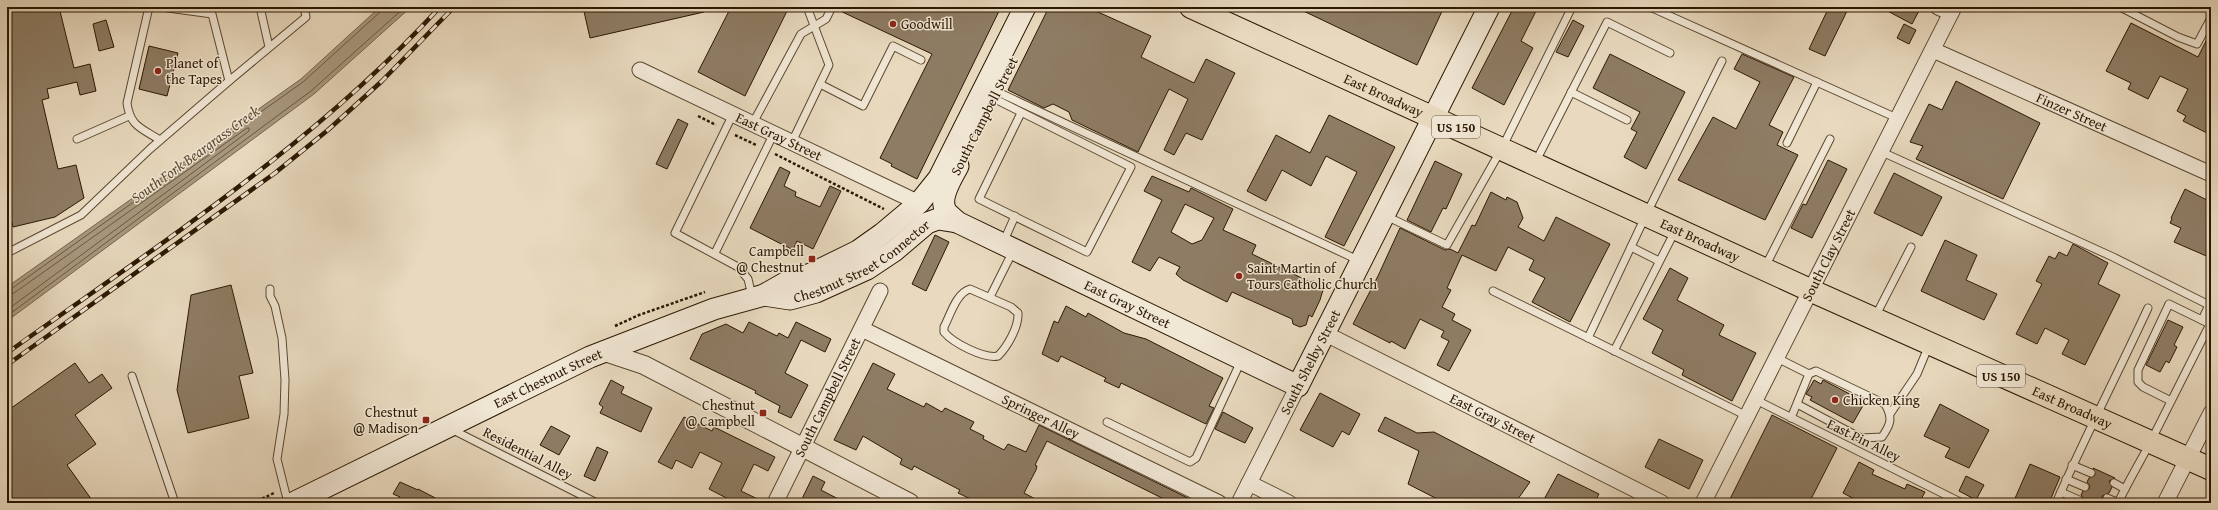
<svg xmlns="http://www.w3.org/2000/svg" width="2218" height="510" viewBox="0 0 2218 510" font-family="'Gentium Book Plus',serif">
<rect width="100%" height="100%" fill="#e9dabf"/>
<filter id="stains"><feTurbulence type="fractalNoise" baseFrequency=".005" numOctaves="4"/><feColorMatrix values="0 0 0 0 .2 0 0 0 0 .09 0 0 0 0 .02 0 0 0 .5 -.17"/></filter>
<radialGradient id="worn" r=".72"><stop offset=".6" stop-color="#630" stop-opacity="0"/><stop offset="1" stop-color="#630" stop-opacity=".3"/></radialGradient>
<polygon fill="#a8987e" stroke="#76644c" points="380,7 411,7 314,94 7,321 7,287 301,79"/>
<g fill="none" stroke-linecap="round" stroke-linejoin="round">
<g stroke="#6a5840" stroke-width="1">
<polyline points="7,290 11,289 303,82 380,12 382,7"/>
<polyline points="7,295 14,293 247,128 249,128 249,131 7,310"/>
<polyline points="7,316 311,91 405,7"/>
</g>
</g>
<g fill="#8e7c64" stroke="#2b1701" fill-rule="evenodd">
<polygon points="31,7 59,7 74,68 90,64 96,91 80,95 77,82 47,89 49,98 42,100 58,169 76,165 84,198 55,217 13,227 7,203 7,13"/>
<polygon points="583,7 704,7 704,12 590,38"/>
<polygon points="731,7 789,7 745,96 698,72"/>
<polygon points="837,7 1001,7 917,179 891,166 892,164 880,158 932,54 836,9"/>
<polygon points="1049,7 1087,7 1151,36 1141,57 1194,83 1206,59 1235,73 1202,140 1186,133 1174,155 1164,150 1188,99 1169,89 1138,152 1072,120 1069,112 1053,104 1044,108 1008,90"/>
<polygon points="1295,7 1444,7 1417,65"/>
<polygon points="1514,7 1538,7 1521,41 1533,48 1504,105 1472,88"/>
<polygon points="1829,7 1849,7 1825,56 1809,49"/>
<polygon points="1880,7 1921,7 1912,24"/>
<polygon points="106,20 114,47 99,51 93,24"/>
<polygon points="1573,20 1584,26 1568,57 1556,52"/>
<polygon points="2131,23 2198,57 2211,31 2211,135 2183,121 2186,116 2177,111 2188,89 2160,76 2148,99 2128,89 2131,83 2106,71"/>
<polygon points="1904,24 1916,30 1909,44 1897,38"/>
<polygon points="149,46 178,53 167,96 139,89"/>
<polygon points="1610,54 1685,92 1646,169 1624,157 1637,132 1631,129 1640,112 1593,88"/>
<polygon points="1742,54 1794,77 1769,125 1783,132 1777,145 1798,155 1765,220 1678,180 1713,117 1736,129 1760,82 1734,69"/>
<polygon points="1956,81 2040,123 2003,199 1916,159 1923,146 1910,142 1929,104 1942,110"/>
<polygon points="1329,115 1395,147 1344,246 1325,237 1357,172 1326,156 1311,186 1282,170 1266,201 1247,191 1276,135 1310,153"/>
<polygon points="678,119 688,124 667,169 656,164"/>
<polygon points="1828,160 1847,169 1812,238 1791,228 1803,204 1806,205"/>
<polygon points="1435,161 1462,174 1446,209 1443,208 1431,232 1407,220"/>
<polygon points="780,167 790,172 784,186 796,192 795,196 820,207 830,186 841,191 813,249 797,241 793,250 750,228"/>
<polygon points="1894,173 1942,197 1922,236 1874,213"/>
<path d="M1152,176l37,16 2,-4 42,21 -10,21 33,15 -4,9 58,28 4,-1 6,3 3,6 -3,10 -8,17 -3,-2 -3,10 -6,2 -7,-3 -1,-5 -60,-27 -5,10 -44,-22 -7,-6 4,-7 -21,-10 -9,14 -18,-9 30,-62 -18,-9zM1185,204l29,14 -12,22 -10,4 -21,-12z"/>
<polygon points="2185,189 2211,202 2211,258 2174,242 2181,228 2170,223 2172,219 2171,218"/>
<polygon points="1491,192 1506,200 1507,197 1517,202 1523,218 1518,227 1544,241 1556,217 1610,244 1570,322 1532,302 1545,278 1529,270 1534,260 1508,247 1496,271 1462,255 1447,288 1451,290 1442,307 1455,314 1452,320 1471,330 1449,371 1437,365 1449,341 1441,337 1444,331 1420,319 1405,349 1391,341 1390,343 1353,324 1378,276 1400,228 1445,250 1450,249 1458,253 1472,225 1475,226"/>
<polygon points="935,235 949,242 926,291 912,284"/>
<polygon points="1945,240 1977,255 1966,280 1997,294 1984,320 1921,291"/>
<polygon points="2073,244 2108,263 2098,284 2120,295 2085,365 2062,354 2069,340 2045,328 2037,344 2016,334 2042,284 2036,281 2049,256 2055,259 2059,252 2067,256"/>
<polygon points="1670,268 1688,278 1677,300 1724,325 1719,335 1756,353 1732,401 1682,375 1684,370 1652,353 1663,330 1643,319"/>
<polygon points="231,285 253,373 239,376 249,418 188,433 177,390 191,295"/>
<polygon points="1066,306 1086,317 1088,313 1124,333 1146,339 1223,378 1209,406 1214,408 1206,424 1121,383 1119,388 1104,381 1106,378 1061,356 1058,362 1042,354 1054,321 1058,323"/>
<polygon points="2168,320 2183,327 2174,345 2177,347 2169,363 2166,361 2160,372 2146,365"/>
<polygon points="749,322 777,336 779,333 788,338 796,322 831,339 825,352 801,340 785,373 808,385 791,418 778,412 780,406 755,393 756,391 690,359 702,334 726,324 743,333"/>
<polygon points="75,363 89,383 102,374 112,388 75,415 96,444 67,465 94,503 7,503 7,411"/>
<polygon points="873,363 895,374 887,389 924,407 926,403 942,412 945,408 974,422 970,429 984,436 983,439 1004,450 1008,444 1026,452 1039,425 1198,503 1172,503 1047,441 1035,465 1037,466 1036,470 1024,493 1043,503 979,503 958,493 960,490 914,466 912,470 900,464 902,459 863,436 856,450 834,440"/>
<polygon points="611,380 624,387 621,393 652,408 641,432 600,413 603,407 599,404"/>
<polygon points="1814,380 1821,384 1823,380 1865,402 1853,423 1810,400 1812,397 1806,394"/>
<polygon points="1320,393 1360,414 1349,435 1342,431 1333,447 1300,430"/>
<polygon points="1940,404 1989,430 1969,468 1945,457 1950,448 1924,436"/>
<polygon points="1223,412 1253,428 1245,443 1215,429"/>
<polygon points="1772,415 1837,448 1809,503 1728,503"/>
<polygon points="684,417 712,431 714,427 775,457 768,471 754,464 741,491 766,503 736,503 709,489 722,463 700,452 692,468 676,460 672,469 658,462"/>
<polygon points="1385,417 1417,433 1434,432 1530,482 1515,503 1445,503 1408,484 1419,451 1378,431"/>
<polygon points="551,426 570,436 559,455 540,445"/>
<polygon points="1659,439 1703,460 1689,489 1645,467"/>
<polygon points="597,447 608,452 595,481 584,476"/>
<polygon points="1859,462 1874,470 1872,474 1905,489 1907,484 1925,492 1919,503 1862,503 1843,493"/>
<polygon points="2030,464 2060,477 2049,503 2013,503"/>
<polygon points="2093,468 2115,478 2109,481 2112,487 2109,493 2102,496 2104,503 2083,503 2084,499 2081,495 2083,491 2089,489 2090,486 2087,482 2089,478 2095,475"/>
<polygon points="1558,474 1599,494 1594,503 1542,503"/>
<polygon points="813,476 825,482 821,490 846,503 800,503"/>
<polygon points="1966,476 1984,485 1976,500 1959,491"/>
<polygon points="400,482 418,490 418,489 445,503 397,503 400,497 393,494"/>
</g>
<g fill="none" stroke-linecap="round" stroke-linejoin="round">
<g stroke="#5a4830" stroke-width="9">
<g id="service">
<path d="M149,7l-22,96c3,23 14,25 33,37"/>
<polyline points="161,7 212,14 229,81 306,17 304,7"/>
<polyline points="260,7 269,47"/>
<polyline points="1650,7 1899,119"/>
<polyline points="2120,7 2178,37 2197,44 2211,18"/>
<polyline points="820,84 863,106 893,46 921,60"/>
<polyline points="987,87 1358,260"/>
<polyline points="1571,92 1627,120"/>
<polyline points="993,98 1131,167 1087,252 979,199 1021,113"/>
<polyline points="733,114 675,233 738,267 748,279 752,296"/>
<polyline points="753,123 801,34 826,19 832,7"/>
<polyline points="77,139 129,116"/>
<polyline points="792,142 829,65 807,7"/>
<polyline points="1787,143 1817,82"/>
<polyline points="1882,152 2113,257 2211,306"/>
<polyline points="1536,161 1607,22 1670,53"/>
<polyline points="1386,216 1447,245 1502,148 1572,7"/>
<polyline points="1003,243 1015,216"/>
<polyline points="1631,247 1659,261"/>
<polyline points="7,253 81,215 150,149 229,81"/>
<polyline points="715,253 774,133"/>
<polyline points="1765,267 1830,139"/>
<polyline points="270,289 270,296 275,306 282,338 285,380 284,414 277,459 288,503"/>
<path d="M970,289l41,18 7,6c1,14 -11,34 -20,43 -14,3 -45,-13 -54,-24v-5c6,-11 12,-34 26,-38z"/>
<polyline points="1493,291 1747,416"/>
<polyline points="990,297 1013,251"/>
<polyline points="1875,317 1911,247"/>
<polyline points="2202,320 2209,305"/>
<polyline points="1588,338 1646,215 1722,61"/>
<polyline points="1614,351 1675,231"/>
<polyline points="1777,358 1809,374"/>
<polyline points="132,376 175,503"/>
<polyline points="1756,400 1962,503"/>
<polyline points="1890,414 1917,374 1929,345"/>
<path d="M1791,418l18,-44 7,-3 69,33c8,14 6,20 -3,33l-21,1 -64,-34"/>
<polyline points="1107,422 1190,462 1196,458 1241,361"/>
<polyline points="451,429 597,503"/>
<polyline points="2072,465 2091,473"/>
<polyline points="2066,479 2085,487"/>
<polyline points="2114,483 2125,489"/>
<polyline points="2061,492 2079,500"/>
<polyline points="2107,498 2119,503"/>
<path d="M2056,503c29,-66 62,-130 92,-195"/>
<path d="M2118,503c10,-21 22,-41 33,-62 20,-39 39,-78 59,-117l-41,-20 -31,66v12l5,5 28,14"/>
</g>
</g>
<g stroke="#5a4830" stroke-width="17">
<g id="minor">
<polyline points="1938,7 1951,13"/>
<path id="s1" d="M1933,50l278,124"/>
<path id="s2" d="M640,70l279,133"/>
<path id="s3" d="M862,329l357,174"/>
<path id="s4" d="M1324,333l338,170"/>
<polyline points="1249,483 1289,503"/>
<path id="s5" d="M775,503l105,-212"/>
<polyline points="1239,503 1298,386"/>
<path id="s6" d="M1703,503l251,-496"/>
<polyline points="2165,503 2211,413"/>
</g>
</g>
<g stroke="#5a4830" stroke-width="20">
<polyline id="tertiary" points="605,352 644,365 910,503"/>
</g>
<g stroke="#2b1701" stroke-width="23">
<g id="secondary">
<path d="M957,222c-3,-4 -9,-7 -11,-11 -8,-13 6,-33 12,-45"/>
<path id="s7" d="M764,295l26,4 26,-7 51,-23 27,-18 33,-28 11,-4 19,3 341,164 191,-379"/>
<path id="s8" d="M293,503l297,-146 124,-48 50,-14 23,-13 24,-8 47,-23 24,-17 37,-31 20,-25 86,-171"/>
</g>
</g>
<g stroke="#2b1701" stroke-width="24">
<g id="primary">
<path id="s9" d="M1191,7l621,284 399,178"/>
</g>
</g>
<g stroke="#2b1701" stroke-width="2.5" stroke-dasharray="3 2" stroke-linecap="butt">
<polyline points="698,116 716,125"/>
<polyline points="735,135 756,145"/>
<polyline points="775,154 884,209"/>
<polyline points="615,326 639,315 705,292"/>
<polyline points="253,503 274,493"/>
</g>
<use href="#service" stroke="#f1e7d5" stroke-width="7"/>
<use href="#minor" stroke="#f1e7d5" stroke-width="15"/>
<use href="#tertiary" stroke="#f1e7d5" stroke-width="18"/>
<use href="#secondary" stroke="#f1e7d5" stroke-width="21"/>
<use href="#primary" stroke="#e9dabf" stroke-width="22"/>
<g stroke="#2b1701" stroke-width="4.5">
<g id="rail">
<path d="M7,353c151,-108 308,-209 433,-346"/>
<polyline points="7,365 275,173 328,130 382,81 454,7"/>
</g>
</g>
<use href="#rail" stroke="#f1e7d5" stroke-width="3" stroke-dasharray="9" stroke-linecap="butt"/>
</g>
<g fill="#8f2418" stroke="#f1e7d5" stroke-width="1.5">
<circle cx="893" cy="24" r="4"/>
<circle cx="158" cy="71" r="4"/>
<rect x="808" y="255" width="8" height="8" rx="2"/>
<circle cx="1239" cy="276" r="4"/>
<circle cx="1835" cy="400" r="4"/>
<rect x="759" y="409" width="8" height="8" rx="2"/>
<rect x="422" y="416" width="8" height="8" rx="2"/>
</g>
<g text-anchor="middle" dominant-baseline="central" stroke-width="3" stroke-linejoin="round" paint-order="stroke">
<g fill="#f1e7d5" stroke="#665541" stroke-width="1">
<rect x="1432" y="116" width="48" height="22" rx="3"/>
<rect x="1977" y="365" width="48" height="22" rx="3"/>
</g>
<g font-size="13" font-weight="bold" fill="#2b1701">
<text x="1456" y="127">US 150</text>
<text x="2001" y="376">US 150</text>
</g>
<g font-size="14" fill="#2b1701" stroke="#f1e7d5" text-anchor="start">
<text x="901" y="24">Goodwill</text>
<text x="166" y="63">Planet of<tspan x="166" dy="16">the Tapes</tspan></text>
<text x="804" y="251" text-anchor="end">Campbell<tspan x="804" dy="16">@ Chestnut</tspan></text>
<text x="1247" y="268">Saint Martin of<tspan x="1247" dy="16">Tours Catholic Church</tspan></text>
<text x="1843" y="400">Chicken King</text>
<text x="755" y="405" text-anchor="end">Chestnut<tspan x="755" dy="16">@ Campbell</tspan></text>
<text x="418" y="412" text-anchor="end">Chestnut<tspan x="418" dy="16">@ Madison</tspan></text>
</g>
<g font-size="14" fill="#2b1701" stroke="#f1e7d5">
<text stroke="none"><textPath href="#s9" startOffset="212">East Broadway</textPath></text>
<text stroke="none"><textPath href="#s1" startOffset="152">Finzer Street</textPath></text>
<text transform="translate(984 116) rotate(-63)">South Campbell Street</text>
<text stroke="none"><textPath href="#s2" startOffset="154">East Gray Street</textPath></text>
<text stroke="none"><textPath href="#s9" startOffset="560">East Broadway</textPath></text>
<text stroke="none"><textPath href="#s6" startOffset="278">South Clay Street</textPath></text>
<text stroke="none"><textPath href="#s7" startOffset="108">Chestnut Street Connector</textPath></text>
<text stroke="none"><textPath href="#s7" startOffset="405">East Gray Street</textPath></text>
<text transform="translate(1310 362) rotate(-63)">South Shelby Street</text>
<text stroke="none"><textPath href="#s8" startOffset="284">East Chestnut Street</textPath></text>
<text stroke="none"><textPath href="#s5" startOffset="118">South Campbell Street</textPath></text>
<text stroke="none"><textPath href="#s9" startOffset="968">East Broadway</textPath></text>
<text stroke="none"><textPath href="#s3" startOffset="199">Springer Alley</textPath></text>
<text stroke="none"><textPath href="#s4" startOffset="189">East Gray Street</textPath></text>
<text transform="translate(1864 440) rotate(26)">East Pin Alley</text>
<text transform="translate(528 453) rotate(27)">Residential Alley</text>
</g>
<g font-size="15" font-style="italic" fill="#5d4b33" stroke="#f1e7d5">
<text transform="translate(195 154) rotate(-36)">South Fork Beargrass Creek</text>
</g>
</g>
<rect width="2218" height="510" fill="none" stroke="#e9dabf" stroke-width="24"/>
<rect x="8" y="8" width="2202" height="494" fill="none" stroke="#2b1701" stroke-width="2"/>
<rect x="12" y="12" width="2194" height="486" fill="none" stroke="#2b1701"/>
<rect width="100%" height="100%" filter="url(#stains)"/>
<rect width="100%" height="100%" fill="url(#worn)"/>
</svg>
